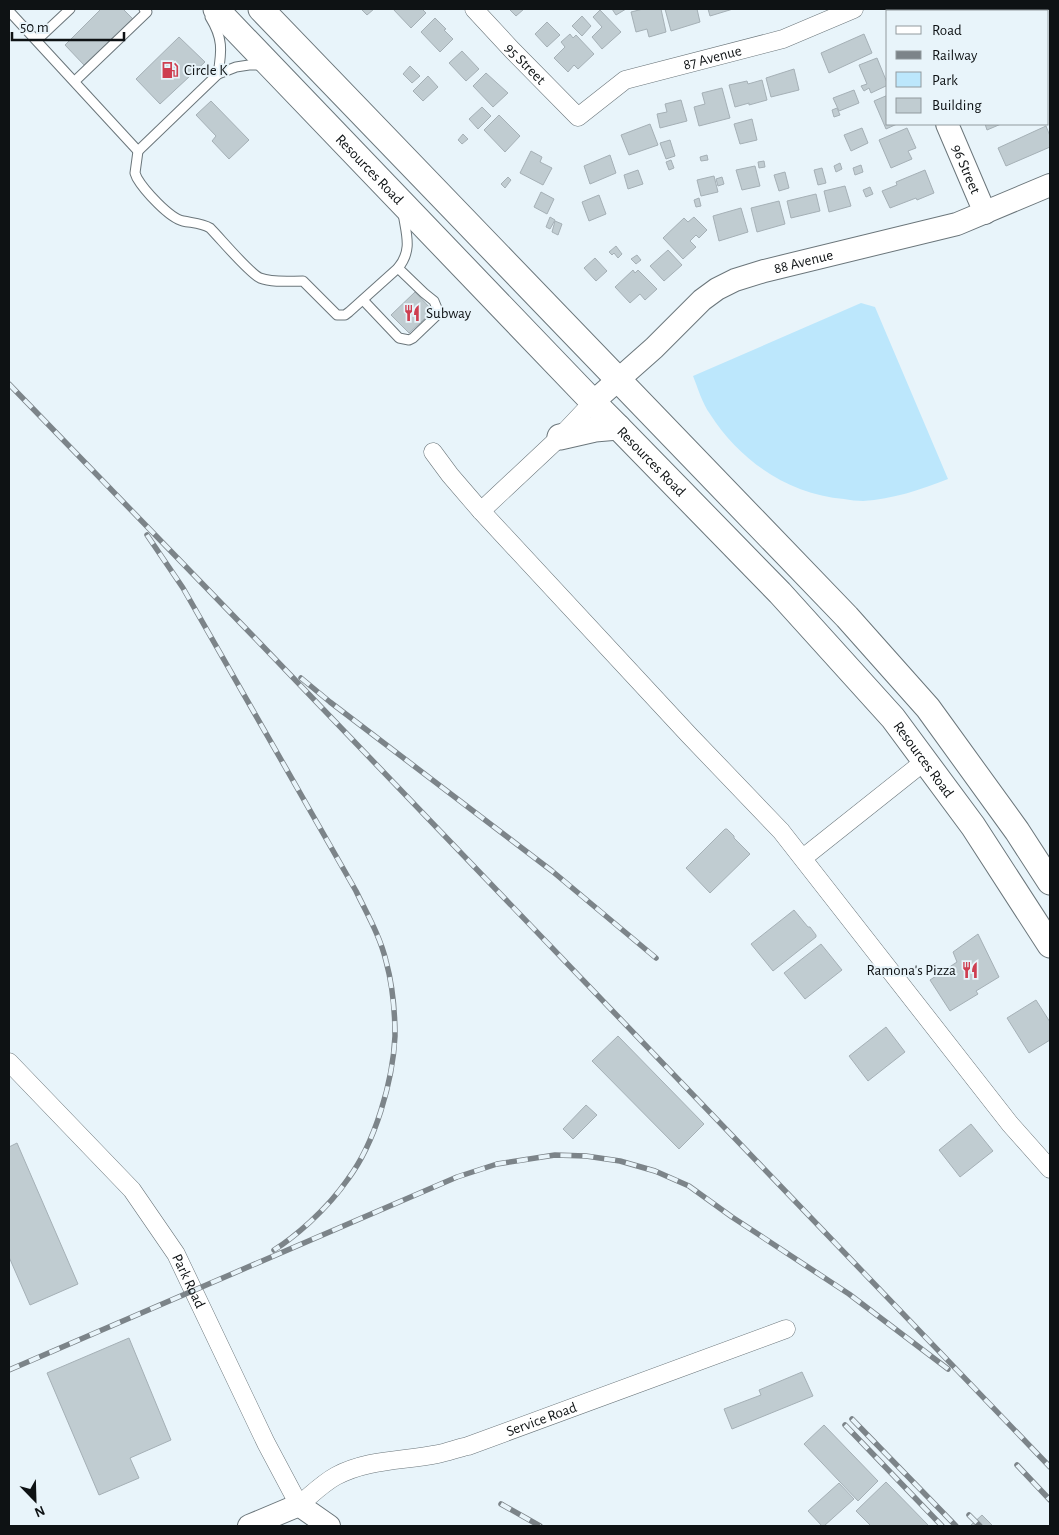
<svg xmlns="http://www.w3.org/2000/svg" width="1059" height="1535" viewBox="0 0 1059 1535" font-family="'Alegreya Sans',sans-serif">
<rect width="100%" height="100%" fill="#e8f4fa"/>
<path fill="#bce7fc" d="M861,303l14,4 73,172c-28,11 -55,20 -85,22 -6,0 -13,-1 -19,-2 -56,-5 -104,-38 -134,-85 -8,-11 -12,-26 -17,-38z"/>
<g fill="#c0ccd1" stroke="#a5b0b6">
<polygon points="101,9 123,9 133,19 84,65 65,45"/>
<polygon points="361,9 374,9 367,15"/>
<polygon points="393,9 422,9 426,13 411,28"/>
<polygon points="509,9 524,9 516,16"/>
<polygon points="612,9 626,9 616,15"/>
<polygon points="643,9 661,9 666,32 649,37 647,29 636,32 631,12"/>
<polygon points="665,9 697,9 700,22 671,31"/>
<polygon points="708,9 733,9 710,16"/>
<polygon points="937,9 962,9 963,11 938,11"/>
<polygon points="982,9 996,9 997,11 978,11"/>
<polygon points="600,10 621,32 602,49 592,37 602,27 593,17"/>
<polygon points="582,16 591,26 582,36 572,26"/>
<polygon points="435,18 446,29 444,30 453,39 440,52 421,32"/>
<polygon points="547,22 560,35 547,47 535,34"/>
<polygon points="570,34 573,38 576,35 594,54 578,69 574,65 568,72 554,58 565,47 561,42"/>
<polygon points="864,34 872,53 829,73 821,53"/>
<polygon points="179,37 205,62 160,104 136,79"/>
<polygon points="462,51 479,69 466,81 449,63"/>
<polygon points="877,58 888,85 871,93 869,88 864,91 861,86 867,84 859,65"/>
<polygon points="410,66 420,76 412,83 403,74"/>
<polygon points="794,69 799,90 771,97 766,78"/>
<polygon points="486,73 508,93 493,107 473,86"/>
<polygon points="428,76 438,87 423,101 413,91"/>
<polygon points="762,80 767,100 749,105 749,103 735,107 729,85 747,81 748,84"/>
<polygon points="722,88 730,118 699,126 694,107 705,104 702,93"/>
<polygon points="854,90 859,103 839,111 833,98"/>
<polygon points="888,95 888,124 897,124 886,129 874,101"/>
<polygon points="681,100 687,121 660,128 657,114 667,112 665,104"/>
<polygon points="211,101 249,140 229,159 212,141 216,136 196,115"/>
<polygon points="482,107 491,116 478,129 469,119"/>
<polygon points="837,108 840,115 834,117 832,110"/>
<polygon points="499,115 520,136 505,152 484,130"/>
<polygon points="752,119 757,140 740,144 734,124"/>
<polygon points="650,124 658,145 629,155 621,135"/>
<polygon points="985,124 1001,124 987,130"/>
<polygon points="1046,126 1050,136 1050,147 1006,166 998,148"/>
<polygon points="862,128 868,143 851,151 844,135"/>
<polygon points="907,128 916,148 908,151 912,159 891,168 879,140"/>
<polygon points="463,134 468,139 462,144 458,140"/>
<polygon points="670,140 675,156 666,159 660,143"/>
<polygon points="531,151 542,157 540,162 552,168 543,185 520,173"/>
<polygon points="610,155 616,173 590,184 584,166"/>
<polygon points="707,155 708,160 701,161 700,157"/>
<polygon points="671,160 674,168 669,170 666,162"/>
<polygon points="764,161 765,167 759,168 758,162"/>
<polygon points="840,163 842,169 836,172 834,166"/>
<polygon points="861,165 863,172 855,175 853,168"/>
<polygon points="755,166 760,186 742,190 736,170"/>
<polygon points="822,168 826,183 818,185 814,170"/>
<polygon points="638,170 643,184 628,189 624,175"/>
<polygon points="925,170 934,193 917,200 916,198 890,208 882,191 897,185 896,182"/>
<polygon points="785,172 789,188 779,191 774,175"/>
<polygon points="714,176 718,192 701,196 697,180"/>
<polygon points="508,177 511,180 505,188 501,184"/>
<polygon points="722,177 724,184 718,186 716,179"/>
<polygon points="845,186 851,206 829,212 824,191"/>
<polygon points="870,187 873,194 866,197 863,190"/>
<polygon points="541,192 554,199 547,214 534,207"/>
<polygon points="816,194 820,211 791,218 787,201"/>
<polygon points="599,195 606,214 589,221 582,202"/>
<polygon points="699,198 701,206 696,207 694,200"/>
<polygon points="779,201 785,224 757,232 751,208"/>
<polygon points="741,208 748,232 719,241 713,216"/>
<polygon points="550,217 555,220 550,229 546,227"/>
<polygon points="694,217 707,230 699,238 696,235 690,241 696,247 683,259 663,238 684,218 688,222"/>
<polygon points="555,221 562,224 558,235 552,232"/>
<polygon points="616,246 622,254 618,258 614,253 612,255 609,252"/>
<polygon points="668,250 682,265 664,281 650,266"/>
<polygon points="637,255 641,260 636,264 631,259"/>
<polygon points="595,258 607,271 596,281 584,268"/>
<polygon points="633,270 635,273 638,270 657,289 645,300 640,294 630,303 615,287"/>
<polygon points="415,292 433,311 409,333 391,315"/>
<polygon points="725,829 727,829 734,836 734,838 750,854 710,893 686,868"/>
<polygon points="794,910 808,927 810,927 816,935 816,937 773,971 751,944"/>
<polygon points="978,934 999,977 976,991 978,994 950,1011 930,980 957,962 953,952"/>
<polygon points="821,944 842,970 805,999 784,973"/>
<polygon points="1036,1000 1050,1022 1050,1040 1029,1053 1007,1018"/>
<polygon points="886,1027 905,1052 868,1081 849,1056"/>
<polygon points="618,1036 704,1124 679,1149 592,1061"/>
<polygon points="586,1105 597,1115 573,1139 563,1129"/>
<polygon points="971,1124 993,1151 960,1177 939,1150"/>
<polygon points="17,1143 78,1284 30,1305 9,1257 9,1147"/>
<polygon points="129,1338 171,1440 130,1458 139,1478 99,1495 47,1373"/>
<polygon points="802,1372 813,1396 732,1429 724,1409 761,1395 759,1390"/>
<polygon points="824,1425 878,1481 858,1501 804,1444"/>
<polygon points="886,1482 929,1526 871,1526 856,1511"/>
<polygon points="839,1483 854,1499 824,1526 822,1526 808,1511"/>
<polygon points="982,1515 993,1526 970,1526"/>
</g>
<g fill="none" stroke-linecap="round" stroke-linejoin="round">
<g stroke="#6b767b" stroke-width="11">
<g id="service">
<polyline points="9,11 138,151 218,74 236,67 249,65 262,65"/>
<path d="M210,17c13,21 12,33 8,57"/>
<polyline points="37,40 70,9"/>
<polyline points="75,81 147,12 144,9"/>
<path d="M138,151l-3,22 2,5c7,12 32,40 46,43 9,2 19,2 27,7 10,10 39,45 50,50 13,5 30,3 43,3l34,34h8l4,-3 49,-44c15,-18 8,-34 5,-55"/>
<polyline points="363,300 399,338 409,340 413,338 436,316 439,313 434,301 424,293 398,268"/>
</g>
</g>
<g stroke="#6b767b" stroke-width="19">
<g id="minor">
<path id="s1" d="M474,9l38,41 66,67 47,-37 158,-41 71,-30"/>
<polyline points="433,452 450,475 481,511 689,735 781,831 1010,1124 1050,1169"/>
<polyline points="481,511 560,437 593,402"/>
<polyline points="803,858 925,761"/>
<path id="s2" d="M9,1062l123,128 44,64 90,189 33,62c12,-10 24,-22 37,-29 32,-17 67,-15 102,-22 10,-2 20,-6 30,-8l318,-117"/>
</g>
</g>
<g stroke="#6b767b" stroke-width="24">
<g id="tertiary">
<polyline points="898,9 899,11"/>
<path id="s3" d="M947,124l38,89"/>
<path id="s4" d="M593,402l61,-54 48,-48 15,-11 18,-9 29,-9 193,-47 93,-39"/>
<polyline points="249,1526 299,1505 329,1526"/>
</g>
</g>
<g stroke="#6b767b" stroke-width="27">
<g id="secondary">
<path id="s5" d="M216,9l377,393 25,25 162,166 113,125 80,108 77,119"/>
<polyline points="261,9 847,617 928,708 1017,831 1050,882"/>
<polyline points="560,437 595,429 618,427"/>
</g>
</g>
<use href="#service" stroke="#fff" stroke-width="9"/>
<use href="#minor" stroke="#fff" stroke-width="18"/>
<use href="#tertiary" stroke="#fff" stroke-width="22"/>
<use href="#secondary" stroke="#fff" stroke-width="25"/>
<g stroke="#7c8489" stroke-width="5.5">
<g id="rail">
<polyline points="9,384 253,636 1050,1467"/>
<path d="M147,535l36,53 173,303c11,23 24,45 30,70 6,22 9,52 9,75 -2,45 -20,107 -47,143 -11,16 -24,30 -38,43 -11,10 -23,20 -36,28"/>
<polyline points="301,678 330,702 552,871 656,958"/>
<polyline points="9,1370 457,1177 497,1164 555,1155 586,1156 620,1161 655,1171 689,1186 732,1217 849,1294 948,1369"/>
<polyline points="852,1419 956,1526"/>
<polyline points="845,1425 942,1526"/>
<polyline points="1017,1465 1050,1500"/>
<polyline points="501,1504 540,1526"/>
<polyline points="969,1515 980,1526"/>
</g>
</g>
<use href="#rail" stroke="#e8f4fa" stroke-width="4" stroke-dasharray="11" stroke-linecap="butt"/>
</g>
<defs>
<g id="fuel-bare" transform="scale(1.35)"><path d="M-5.5-6h7V0h2V4h1.3V-2.5L3-4.5l.8-.8L6-3V5H2.5V1h-1V6h-7ZM-4.2-4.7v3.2H.2V-4.7Z" fill="#ce3e50" stroke="#e8f4fa" stroke-width="2.5" paint-order="stroke"/></g>
<g id="restaurant-bare" transform="scale(1.35)"><path d="M-5-6h1v4h1v-4h1v4h1v-4h1v5L-1.5 .5V6h-2V.5L-5-1ZM5-6V6H3V1.5H1.5Q1.5-4 5-6Z" fill="#ce3e50" stroke="#e8f4fa" stroke-width="2.5" paint-order="stroke"/></g>
</defs>
<g fill-rule="evenodd">
<use href="#fuel-bare" x="170" y="70"/>
<use href="#restaurant-bare" x="412" y="313"/>
<use href="#restaurant-bare" x="970" y="970"/>
</g>
<g text-anchor="middle" dominant-baseline="central" stroke-width="4" stroke-linejoin="round" paint-order="stroke">
<g font-size="15" fill="#0e1214" stroke="#e8f4fa">
<text stroke="none"><textPath href="#s1" startOffset="300">87 Avenue</textPath></text>
<text stroke="none"><textPath href="#s1" startOffset="75">95 Street</textPath></text>
<text stroke="none"><textPath href="#s3" startOffset="49">96 Street</textPath></text>
<text stroke="none"><textPath href="#s5" startOffset="222">Resources Road</textPath></text>
<text stroke="none"><textPath href="#s4" startOffset="259">88 Avenue</textPath></text>
<text stroke="none"><textPath href="#s5" startOffset="628">Resources Road</textPath></text>
<text stroke="none"><textPath href="#s5" startOffset="1032">Resources Road</textPath></text>
<text stroke="none"><textPath href="#s2" startOffset="285">Park Road</textPath></text>
<text stroke="none"><textPath href="#s2" startOffset="796">Service Road</textPath></text>
</g>
<g font-size="15" fill="#0e1214" stroke="#e8f4fa" text-anchor="start">
<text x="184" y="70">Circle K</text>
<text x="426" y="313">Subway</text>
<text x="956" y="970" text-anchor="end">Ramona's Pizza</text>
</g>
</g>
<rect width="1059" height="1535" fill="none" stroke="#0e1214" stroke-width="20"/>
<rect x="886" y="10" width="162" height="115" fill="#e8f4fa" stroke="#919a9e"/>
<rect x="896" y="26" width="25" height="8" fill="#ffffff" stroke="#919a9e"/>
<text x="932" y="35" font-size="15" fill="#0e1214">Road</text>
<rect x="896" y="51" width="25" height="8" fill="#7c8489" stroke="#919a9e"/>
<text x="932" y="60" font-size="15" fill="#0e1214">Railway</text>
<rect x="896" y="72" width="25" height="15" fill="#bce7fc" stroke="#919a9e"/>
<text x="932" y="85" font-size="15" fill="#0e1214">Park</text>
<rect x="896" y="98" width="25" height="15" fill="#c0ccd1" stroke="#919a9e"/>
<text x="932" y="110" font-size="15" fill="#0e1214">Building</text>
<g transform="translate(35 1500) rotate(157)" stroke="#e8f4fa" stroke-width="4" paint-order="stroke">
<path d="M0-4L9 19L0 12L-9 19Z" fill="#0e1214"/>
<text y="-8" font-size="14" font-weight="bold" text-anchor="middle" fill="#0e1214">N</text>
</g>
<path d="M12 32v8h112v-8" fill="none" stroke="#0e1214" stroke-width="2.5"/>
<text x="20" y="32" font-size="15" fill="#0e1214" stroke="#e8f4fa" stroke-width="4" paint-order="stroke">50 m</text>
</svg>
